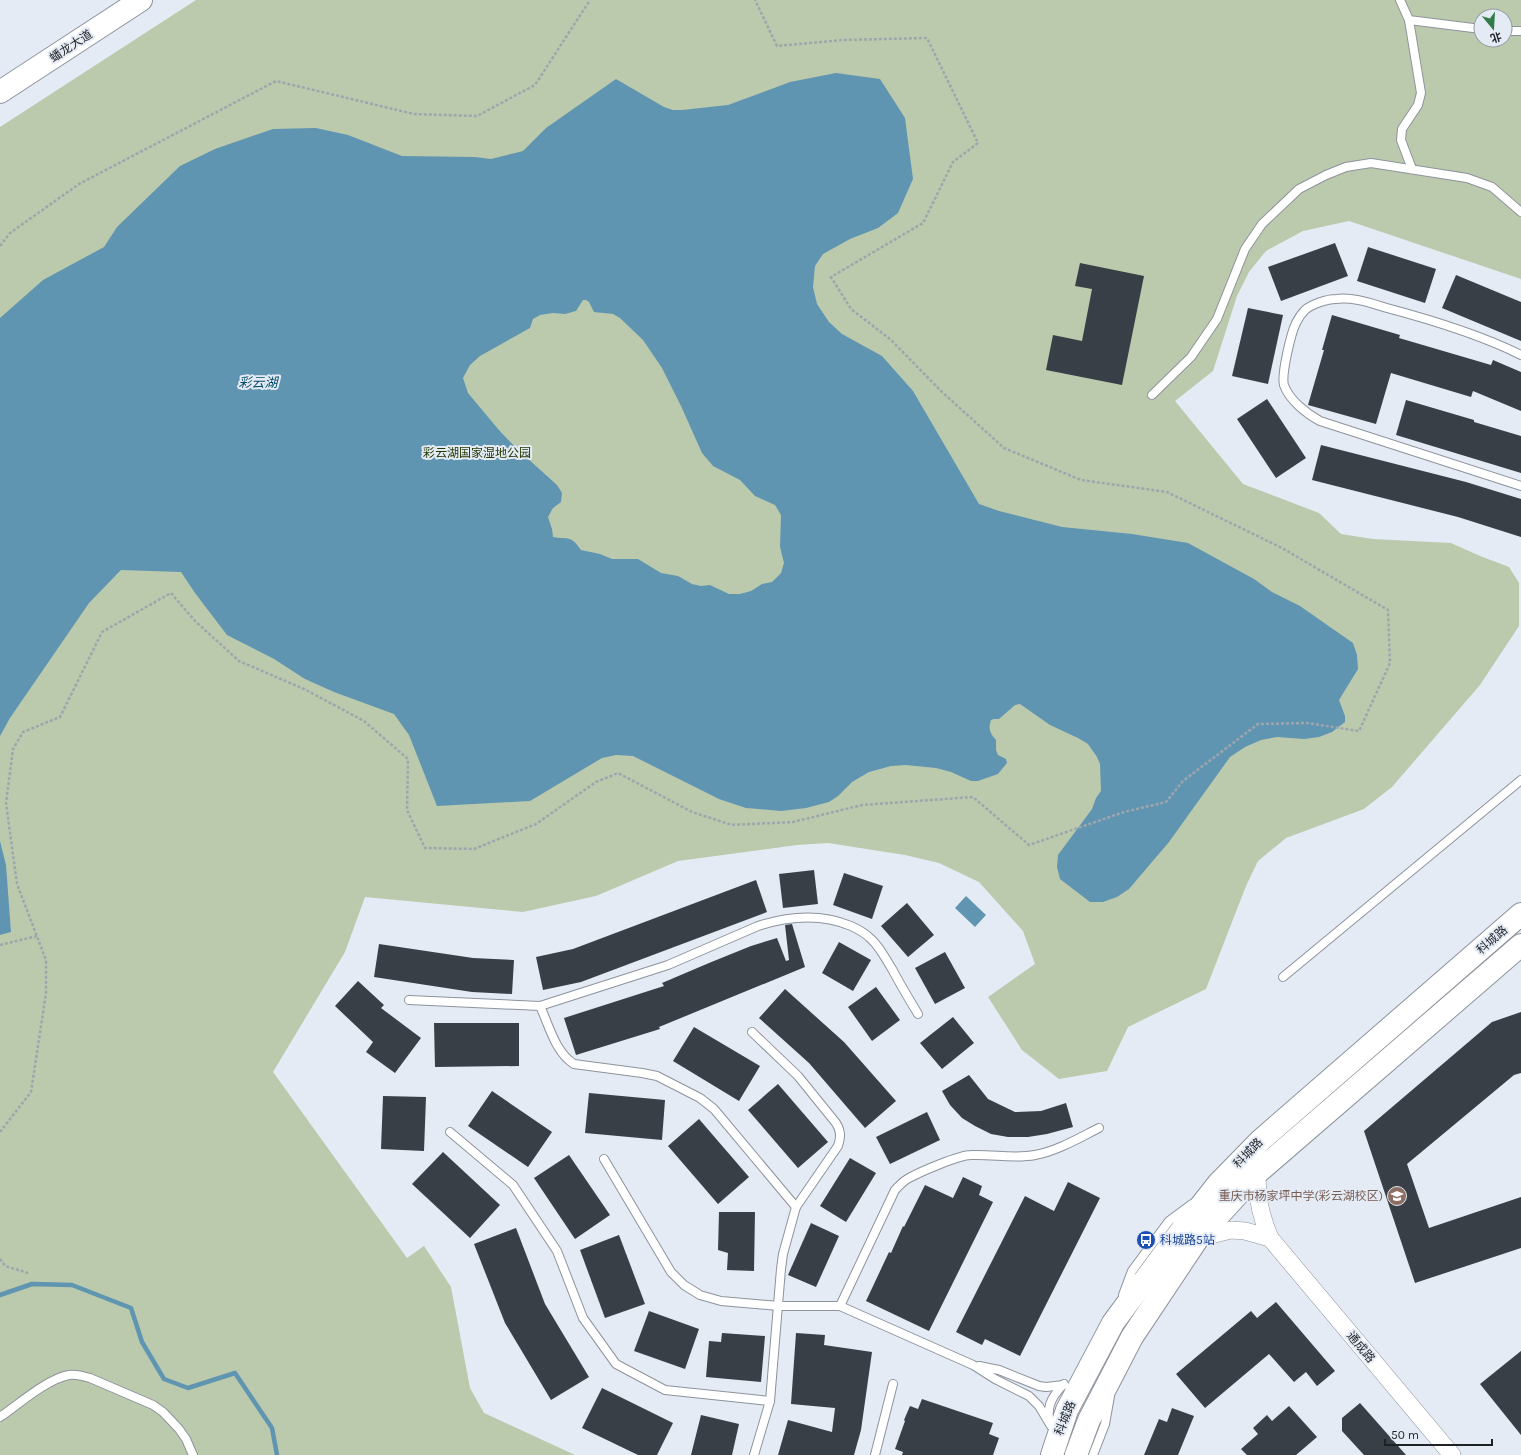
<svg xmlns="http://www.w3.org/2000/svg" width="1521" height="1455" viewBox="0 0 1521 1455" font-family="Karla,'Noto Sans SC',sans-serif">
<rect width="100%" height="100%" fill="#e4ebf5"/>
<path fill="#bbcaad" fill-rule="evenodd" d="M196,0h1325v279l-172,-58 -46,10 -37,20 -17,21 -12,24 -24,75 -38,30 68,83 76,29 22,21 32,5 78,4 29,13 29,11 10,16v43l-39,59 -88,102 -28,22 -78,29 -28,23 -12,25 -40,103 -78,38 -21,44 -48,8 -37,-29 -34,-53 47,-33 -12,-33 -44,-49 -40,-19 -34,-8 -77,-12 -31,2 -119,16 -82,35 -73,16 -158,-15 -20,55 -72,120 134,186 17,-12 27,41 19,101 14,25 91,42h-575v-1328zM1481,16h24v24h-24z"/>
<g fill="#6095b1" fill-rule="evenodd">
<path d="M836,73l44,6 25,39 8,61 -15,34 -20,15 -28,11 -27,15 -8,12 -2,21 4,17 12,18 13,12 40,22 31,35 66,113 20,7 63,16 70,7 56,9 66,36 18,13 28,14 53,37 4,12 1,14 -19,31 6,16v6l-13,10 -13,5 -15,2 -27,-2 -16,3 -16,7 -15,10 -61,85 -40,47 -12,8 -14,5h-13l-30,-23 -3,-12 1,-12 34,-46 4,-11 5,-7 -1,-27 -3,-7 -9,-13 -10,-6 -28,-13 -30,-21 -5,1 -16,14h-5l-3,1c-3,9 -1,14 5,20v10l2,5 8,4 1,4 -9,11 -20,7h-7l-20,-9 -15,-4 -30,-3 -15,1 -22,6 -17,10 -14,14 -9,6 -23,6 -25,3 -35,-3 -27,-9 -86,-43 -17,-1 -14,3 -72,43 -93,5 -28,-71 -15,-21 -60,-22 -29,-13 -31,-20 -47,-24 -32,-42 -14,-21 -60,-2 -32,33 -79,115 -10,18v-418l43,-38 61,-33 13,-20 63,-61 35,-17 58,-20 43,-1 32,7 54,21 73,1 16,2 32,-8 23,-23 70,-49 48,28 9,3h9l46,-5 62,-23zM583,300h3l3,2 5,10 19,2 7,4 23,22 19,28 19,38 21,47 11,13 27,14 15,16 20,9 6,10 -1,32 4,16 -3,10 -9,9 -10,2 -11,7 -11,3h-11l-19,-9 -9,1 -9,-2 -14,-8 -17,-3 -23,-14h-26l-12,-5 -19,-4c-11,-16 -13,-10 -28,-13l-1,-8 -4,-12 5,-9 8,-6 1,-9 -5,-8 -41,-37 -18,-19 -30,-36 -5,-15 7,-13 10,-9 50,-28 3,-9 7,-4 13,-2 12,1 11,-3z"/>
<polygon points="0,841 6,865 11,932 0,935"/>
<polygon points="966,896 986,915 975,927 955,908"/>
</g>
<g fill="none" stroke-linecap="round" stroke-linejoin="round">
<polyline stroke="#6095b1" stroke-width="4.5" points="0,1295 32,1284 72,1285 131,1308 142,1342 164,1379 188,1388 235,1373 272,1428 277,1455"/>
</g>
<g fill="#393f46">
<polygon points="1335,243 1348,276 1281,301 1268,267"/>
<polygon points="1368,247 1436,269 1425,303 1357,281"/>
<polygon points="1080,263 1144,276 1122,385 1046,370 1053,335 1082,341 1092,289 1075,286"/>
<polygon points="1456,275 1521,302 1521,341 1442,308"/>
<polygon points="1248,308 1283,315 1268,384 1232,376"/>
<polygon points="1332,315 1400,335 1399,338 1491,365 1493,360 1521,372 1521,411 1473,391 1471,397 1391,373 1376,424 1308,405 1324,350 1322,350"/>
<polygon points="1267,399 1306,458 1276,478 1237,419"/>
<polygon points="1406,400 1474,420 1474,422 1521,436 1521,473 1396,435"/>
<polygon points="1321,445 1466,482 1521,499 1521,537 1458,517 1312,480"/>
<polygon points="814,870 818,904 783,908 779,874"/>
<polygon points="844,873 883,886 872,919 833,905"/>
<polygon points="756,880 767,912 581,982 543,990 536,957 573,949"/>
<polygon points="907,903 934,935 908,957 881,926"/>
<polygon points="792,924 805,967 659,1027 660,1029 576,1055 564,1018 664,986 662,983 709,963 751,946 777,938 786,961 789,960 785,925"/>
<polygon points="839,942 871,960 853,991 822,973"/>
<polygon points="379,944 473,958 514,960 512,994 472,992 374,977"/>
<polygon points="945,952 965,988 935,1004 915,968"/>
<polygon points="358,981 384,1005 381,1008 421,1038 395,1073 366,1052 373,1042 335,1006"/>
<polygon points="876,987 900,1020 872,1041 848,1007"/>
<polygon points="785,989 844,1042 896,1101 865,1128 809,1063 759,1018"/>
<polygon points="1521,1012 1521,1073 1514,1075 1407,1164 1429,1228 1521,1197 1521,1248 1415,1283 1364,1131 1492,1022"/>
<polygon points="953,1017 974,1043 942,1069 920,1043"/>
<polygon points="434,1023 519,1023 519,1066 435,1067"/>
<polygon points="694,1027 760,1066 739,1101 673,1061"/>
<polygon points="969,1075 988,1099 1015,1112 1041,1111 1066,1103 1073,1127 1047,1134 1028,1137 1008,1137 991,1134 975,1126 962,1118 950,1105 942,1091"/>
<polygon points="778,1084 828,1142 798,1168 748,1110"/>
<polygon points="492,1091 552,1132 528,1167 468,1126"/>
<polygon points="589,1093 665,1100 662,1140 585,1133"/>
<polygon points="383,1096 426,1097 424,1151 381,1149"/>
<polygon points="927,1112 940,1140 890,1164 876,1137"/>
<polygon points="699,1119 749,1177 718,1204 668,1146"/>
<polygon points="443,1152 500,1205 470,1238 412,1184"/>
<polygon points="569,1155 610,1215 575,1239 534,1178"/>
<polygon points="850,1158 876,1173 846,1222 820,1206"/>
<polygon points="963,1177 982,1186 979,1195 993,1202 929,1331 866,1301 889,1252 891,1253 903,1226 904,1227 925,1185 953,1198"/>
<polygon points="1068,1182 1100,1198 1020,1356 985,1339 982,1345 956,1332 1025,1196 1054,1211"/>
<polygon points="719,1212 755,1212 754,1271 727,1270 728,1253 718,1250"/>
<polygon points="811,1223 839,1236 816,1287 788,1275"/>
<polygon points="516,1228 545,1304 589,1377 551,1400 505,1323 474,1244"/>
<polygon points="619,1235 645,1304 605,1318 580,1250"/>
<polygon points="1276,1302 1335,1371 1317,1386 1306,1372 1294,1382 1269,1354 1205,1408 1176,1374 1251,1311 1257,1318"/>
<polygon points="649,1311 699,1329 685,1369 634,1351"/>
<polygon points="722,1333 765,1336 761,1382 706,1377 709,1341 721,1342"/>
<polygon points="796,1333 825,1335 824,1345 872,1352 861,1430 854,1455 778,1455 788,1420 832,1432 835,1408 791,1404"/>
<polygon points="1521,1351 1521,1435 1480,1384"/>
<polygon points="602,1388 673,1423 657,1455 638,1455 582,1428"/>
<polygon points="922,1399 993,1423 989,1434 999,1438 993,1455 902,1455 903,1452 895,1449 905,1421 904,1420 910,1406 918,1409"/>
<polygon points="1360,1403 1406,1455 1364,1455 1342,1431 1342,1418"/>
<polygon points="1289,1406 1317,1437 1296,1455 1247,1455 1241,1449 1258,1434 1253,1428 1267,1415 1272,1421"/>
<polygon points="1172,1408 1194,1416 1178,1455 1144,1455 1159,1419 1167,1422"/>
<polygon points="701,1415 739,1424 732,1455 691,1455"/>
</g>
<g fill="none" stroke-linecap="round" stroke-linejoin="round">
<g stroke="#8d939c" stroke-width="10">
<g id="lane">
<polyline points="1400,0 1409,20 1481,29"/>
<polyline points="1409,20 1421,93 1418,105 1402,129 1401,140 1412,169"/>
<polyline points="1505,31 1521,31"/>
<path d="M1521,355c-42,-21 -89,-35 -134,-47 -17,-5 -33,-11 -51,-9 -9,0 -24,5 -31,11 -3,3 -7,9 -9,13 -5,10 -15,52 -12,62 5,15 23,29 36,36l201,65"/>
<polyline points="1152,395 1191,357 1217,319 1245,249 1262,224 1299,189 1326,175 1346,167 1371,163 1467,178 1492,187 1521,212"/>
<polyline points="1283,977 1521,780"/>
<path d="M409,1000l131,6c9,19 15,46 34,58l68,9 15,3 43,22 14,11 82,98"/>
<path d="M540,1006l128,-41 90,-39c31,-10 62,-13 93,0 7,3 14,7 20,13 9,8 14,19 21,30 8,15 17,30 26,45"/>
<path d="M752,1032l46,44 38,47c5,8 5,14 2,23l-42,61 -13,47 -2,15 -11,132 -16,54"/>
<polyline points="450,1132 513,1185 557,1251 583,1318 616,1364 665,1390 770,1401"/>
<polyline points="604,1159 671,1272 684,1285 700,1295 721,1301 779,1306 840,1306 973,1365 995,1379 1029,1396 1039,1406 1051,1426"/>
<polyline points="1123,1295 1132,1271 1169,1221 1192,1204"/>
<path d="M840,1306l55,-116c4,-4 8,-9 14,-12 11,-6 50,-23 62,-23 22,-1 43,4 64,0 22,-4 44,-17 64,-27"/>
<polyline points="979,1366 999,1370 1039,1386 1046,1387 1064,1385"/>
<path d="M0,1417c19,-13 47,-38 69,-42 7,-1 14,1 21,3l63,27 10,7 16,17 7,10 7,16"/>
<path d="M1049,1419c-2,-15 5,-25 15,-35"/>
<polyline points="875,1455 893,1384"/>
<polyline points="1093,1455 1105,1424 1110,1396"/>
</g>
</g>
<g stroke="#8d939c" stroke-width="18">
<g id="street">
<path d="M1258,1166c-3,26 2,49 12,72l182,217"/>
<polyline points="1198,1238 1231,1230 1245,1231 1270,1238"/>
</g>
</g>
<g stroke="#8d939c" stroke-width="24">
<g id="secondary">
<polyline points="0,92 141,0"/>
<polyline points="1052,1455 1067,1410 1113,1323 1181,1231 1218,1184 1261,1140 1521,914"/>
<polyline points="1076,1455 1089,1420 1132,1337 1198,1238 1257,1173 1521,945"/>
</g>
</g>
<g stroke="#a0a5ad" stroke-width="2.5" stroke-dasharray="3 2" stroke-linecap="butt">
<polyline points="0,246 10,233 79,184 276,81 414,114 477,116 535,85 590,0"/>
<polyline points="0,945 37,936"/>
<polyline points="0,1132 31,1092 46,993 46,960 17,884 6,803 13,749 23,732 60,717 102,632 171,593 195,621 239,661 304,689 364,721 408,759 407,810 425,848 474,849 536,824 596,782 618,773 692,812 732,825 793,822 862,805 973,797 1029,845 1124,812 1166,802 1183,781 1258,724 1307,723 1359,731 1390,663 1388,610 1282,548 1167,492 1081,480 1004,448 942,392 890,339 851,309 831,277 923,223 953,162 978,143 927,38 843,40 777,46 755,0"/>
<polyline points="0,1259 5,1266 28,1273"/>
</g>
<use href="#lane" stroke="#fff" stroke-width="8"/>
<use href="#street" stroke="#fff" stroke-width="17"/>
<use href="#secondary" stroke="#fff" stroke-width="22"/>
</g>
<defs>
<g id="school-disc" transform="scale(1)"><circle r="9.5" fill="#8d6e63" stroke="#e4ebf5"/><path d="M0-5L7-2L0 1L-7-2ZM-4 1L0 2.5L4 1V4Q0 6-4 4Z" fill="#fff"/></g>
<g id="bus-disc" transform="scale(1)"><circle r="9.5" fill="#1a4fb4" stroke="#e4ebf5"/><path d="M-5-6H5V4H4V6H2V4H-2V6H-4V4H-5ZM-3.5-4V0h7V-4ZM-3.5 1.2v1.5H-2V1.2ZM2 1.2v1.5H3.5V1.2Z" fill="#fff"/></g>
</defs>
<g fill-rule="evenodd">
<use href="#school-disc" x="1397" y="1196"/>
<use href="#bus-disc" x="1146" y="1240"/>
</g>
<g text-anchor="middle" dominant-baseline="central" stroke-width="4" stroke-linejoin="round" paint-order="stroke">
<g font-size="12" fill="#1f2225" stroke="#e4ebf5">
<text transform="translate(71 46) rotate(-33)">蟠龙大道</text>
<text transform="translate(1492 940) rotate(-41)">科城路</text>
<text transform="translate(1248 1153) rotate(-46)">科城路</text>
<text transform="translate(1361 1347) rotate(50)">通成路</text>
<text transform="translate(1065 1418) rotate(-68)">科城路</text>
</g>
<g font-size="12" fill="#243803" stroke="#e4ebf5">
<text x="477" y="453">彩云湖国家湿地公园</text>
</g>
<g font-size="12" fill="#785e54" stroke="#e4ebf5" text-anchor="end">
<text x="1383" y="1196">重庆市杨家坪中学(彩云湖校区)</text>
</g>
<g font-size="12" fill="#164399" stroke="#e4ebf5" text-anchor="start">
<text x="1160" y="1240">科城路5站</text>
</g>
<g font-size="13" font-style="italic" fill="#004a67" stroke="#e4ebf5">
<text x="258" y="382">彩云湖</text>
</g>
</g>
<g transform="translate(1493 28) rotate(162)"><circle r="19" fill="#e4ebf5" stroke="#959ba2"/>
<path d="M0-3L7 15L0 10L-7 15Z" fill="#327c49"/>
<text y="-6" font-size="11" font-weight="bold" text-anchor="middle" fill="#1f2225">北</text>
</g>
<path d="M1385 1439v6h107v-6" fill="none" stroke="#1f2225" stroke-width="2"/>
<text x="1391" y="1439" font-size="12" fill="#1f2225" stroke="#e4ebf5" stroke-width="3" paint-order="stroke">50 m</text>
</svg>
